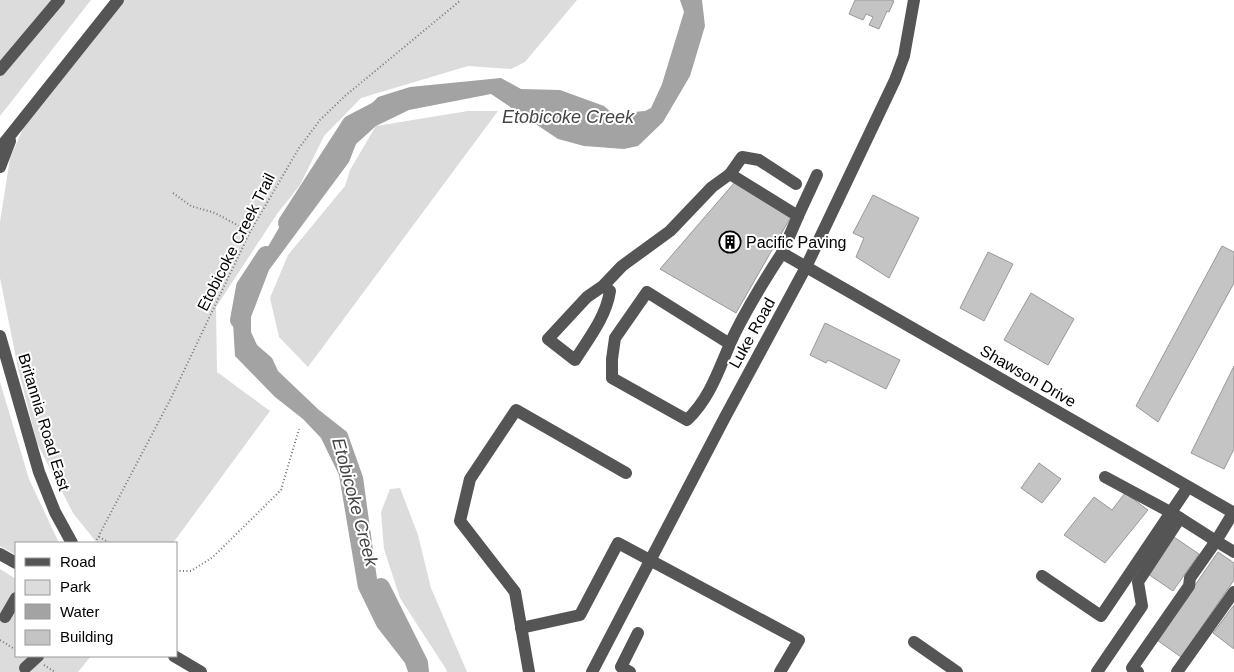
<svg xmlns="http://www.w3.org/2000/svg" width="1234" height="672" viewBox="0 0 1234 672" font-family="Helvetica,sans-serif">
<rect width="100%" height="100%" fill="#fff"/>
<g fill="#dcdcdc">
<polygon points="0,0 91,0 0,116"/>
<polygon points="118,0 577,0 525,62 511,69 468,66 361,98 324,136 300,185 277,214 216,307 217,372 270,411 173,543 97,543 73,513 37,443 18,368 0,278 0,222 10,158 34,104"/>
<polygon points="468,111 498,111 308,367 279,337 270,298 288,255 345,186 350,170 376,126"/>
<polygon points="0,382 29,479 59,543 16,543 16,555 0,546"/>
<polygon points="400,488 418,535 431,588 467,672 447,672 446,669 400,598 384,549 381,512 390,489"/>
<polygon points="0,569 16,579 16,656 91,656 78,672 0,672"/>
</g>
<polygon fill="#a3a3a3" points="680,0 702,0 705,26 690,76 663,122 638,146 624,149 584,146 558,139 491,94 409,110 376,126 356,144 349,162 269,270 251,317 251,332 257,345 272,358 278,371 319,410 347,432 363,477 377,579 386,591 399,631 414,648 420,663 422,672 408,672 405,663 377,627 358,588 339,475 321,438 303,419 275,397 235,356 233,323 255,269 280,226 321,178 344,133 378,97 410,87 501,78 521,89 560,90 604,106 613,114 645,111 651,108 662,84 684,12"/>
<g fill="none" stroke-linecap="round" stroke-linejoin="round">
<g stroke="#a3a3a3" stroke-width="18">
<polyline points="287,223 351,124 376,111"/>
<polyline points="239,320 245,287 266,255"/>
<polyline points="381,587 419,663 420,672"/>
</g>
</g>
<g fill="#c4c4c4" stroke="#999">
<polygon points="855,0 891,0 894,1 889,12 887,11 879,29 869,25 873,17 866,14 863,20 849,14"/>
<polygon points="735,182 792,215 736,313 660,269"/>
<polygon points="873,195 919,218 889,278 856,257 864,238 853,233"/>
<polygon points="1222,246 1234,252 1234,283 1158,422 1136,406"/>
<polygon points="988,252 1013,264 984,321 960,308"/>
<polygon points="1031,293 1074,319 1048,365 1004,340"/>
<polygon points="825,323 900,360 886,389 828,360 826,363 810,355"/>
<polygon points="1234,366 1234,449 1224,469 1191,453"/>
<polygon points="1039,463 1061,479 1042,503 1021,488"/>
<polygon points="1125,493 1148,510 1105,563 1064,535 1094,497 1112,510"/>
<polygon points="1174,537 1199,554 1173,591 1148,574"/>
<polygon points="1218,552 1234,563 1234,580 1181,657 1157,640"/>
<polygon points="1234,605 1234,649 1213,633"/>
</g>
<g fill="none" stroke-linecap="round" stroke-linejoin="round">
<g stroke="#777" stroke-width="2" stroke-dasharray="1 2.5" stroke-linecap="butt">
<polyline points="173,193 191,206 215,213 250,232"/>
<polyline points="99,537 110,543"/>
<polyline points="95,543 170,400 250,232 299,148 320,120 345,96 461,0"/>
<polyline points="176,571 191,571 213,557 281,490 299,429"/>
<polyline points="0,640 16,650"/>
<polyline points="44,665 55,672"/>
</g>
<g stroke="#555" stroke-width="12">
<polyline points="0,70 59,0"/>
<polyline points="0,148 118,0"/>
<polyline points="0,167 10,141"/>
<polyline points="730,174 742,157 759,160 796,184"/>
<polyline points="798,216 817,175"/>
<path d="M603,286l7,5c-4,26 -21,47 -35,69l-27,-21 39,-42 16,-11 19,-20 48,-35 42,-44 18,-13 68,42 -16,37 452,260"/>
<polyline points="0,336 39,472 55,512 72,543"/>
<path d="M730,344l-83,-52 -32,46 -3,21v19l75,42c26,-25 33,-56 48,-87 14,-28 30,-54 47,-80"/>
<polyline points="1105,477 1172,513 1216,541 1233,513"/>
<polyline points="0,554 16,563"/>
<polyline points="1042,576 1101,616 1188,487"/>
<polyline points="5,617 16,598"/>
<polyline points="521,628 580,615 618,543 799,640 780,672"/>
<polyline points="914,642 957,672"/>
<polyline points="174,656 201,672"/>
<polyline points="25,668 38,656"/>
<polyline points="529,672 515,592 460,521 470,479 516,410 626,473"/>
<polyline points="592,672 724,419 806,267 895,80 904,56 914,0"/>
<polyline points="630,672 621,667 638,633"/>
<polyline points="1097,672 1142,606 1138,582 1180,518"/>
<polyline points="1138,672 1132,668 1189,586 1190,578 1216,541 1234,552"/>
<polyline points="1177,672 1234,592"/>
</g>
</g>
<defs>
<g id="building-ring" transform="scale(1.125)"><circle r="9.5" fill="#fff" stroke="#000" stroke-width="1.5"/><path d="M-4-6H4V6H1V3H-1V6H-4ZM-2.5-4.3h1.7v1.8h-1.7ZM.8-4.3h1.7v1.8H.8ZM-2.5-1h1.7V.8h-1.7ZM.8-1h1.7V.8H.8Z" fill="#000"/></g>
</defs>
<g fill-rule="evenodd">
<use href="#building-ring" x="730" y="242"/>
</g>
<g text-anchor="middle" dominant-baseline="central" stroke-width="4" stroke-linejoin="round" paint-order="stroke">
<g font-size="16" fill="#000" stroke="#fff">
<text transform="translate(236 242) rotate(-63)">Etobicoke Creek Trail</text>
<text transform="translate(752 333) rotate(-61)">Luke Road</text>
<text transform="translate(1028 376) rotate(30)">Shawson Drive</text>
<text transform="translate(44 422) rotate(73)">Britannia Road East</text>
</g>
<g font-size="16" fill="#000" stroke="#fff" text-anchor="start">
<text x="746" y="242">Pacific Paving</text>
</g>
<g font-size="18" font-style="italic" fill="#444" stroke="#fff">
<text x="568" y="117">Etobicoke Creek</text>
<text transform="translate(355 502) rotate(75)">Etobicoke Creek</text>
</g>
</g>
<rect x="15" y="542" width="162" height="115" fill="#ffffff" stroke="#999999"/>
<rect x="25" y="558" width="25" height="8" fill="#555555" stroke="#999999"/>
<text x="60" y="567" font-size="15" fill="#000000">Road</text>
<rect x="25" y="580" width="25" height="15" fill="#dcdcdc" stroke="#999999"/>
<text x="60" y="592" font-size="15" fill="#000000">Park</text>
<rect x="25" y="604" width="25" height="15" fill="#a3a3a3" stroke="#999999"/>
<text x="60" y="617" font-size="15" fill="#000000">Water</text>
<rect x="25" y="630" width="25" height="15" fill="#c4c4c4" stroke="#999999"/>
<text x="60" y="642" font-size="15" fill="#000000">Building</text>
</svg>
